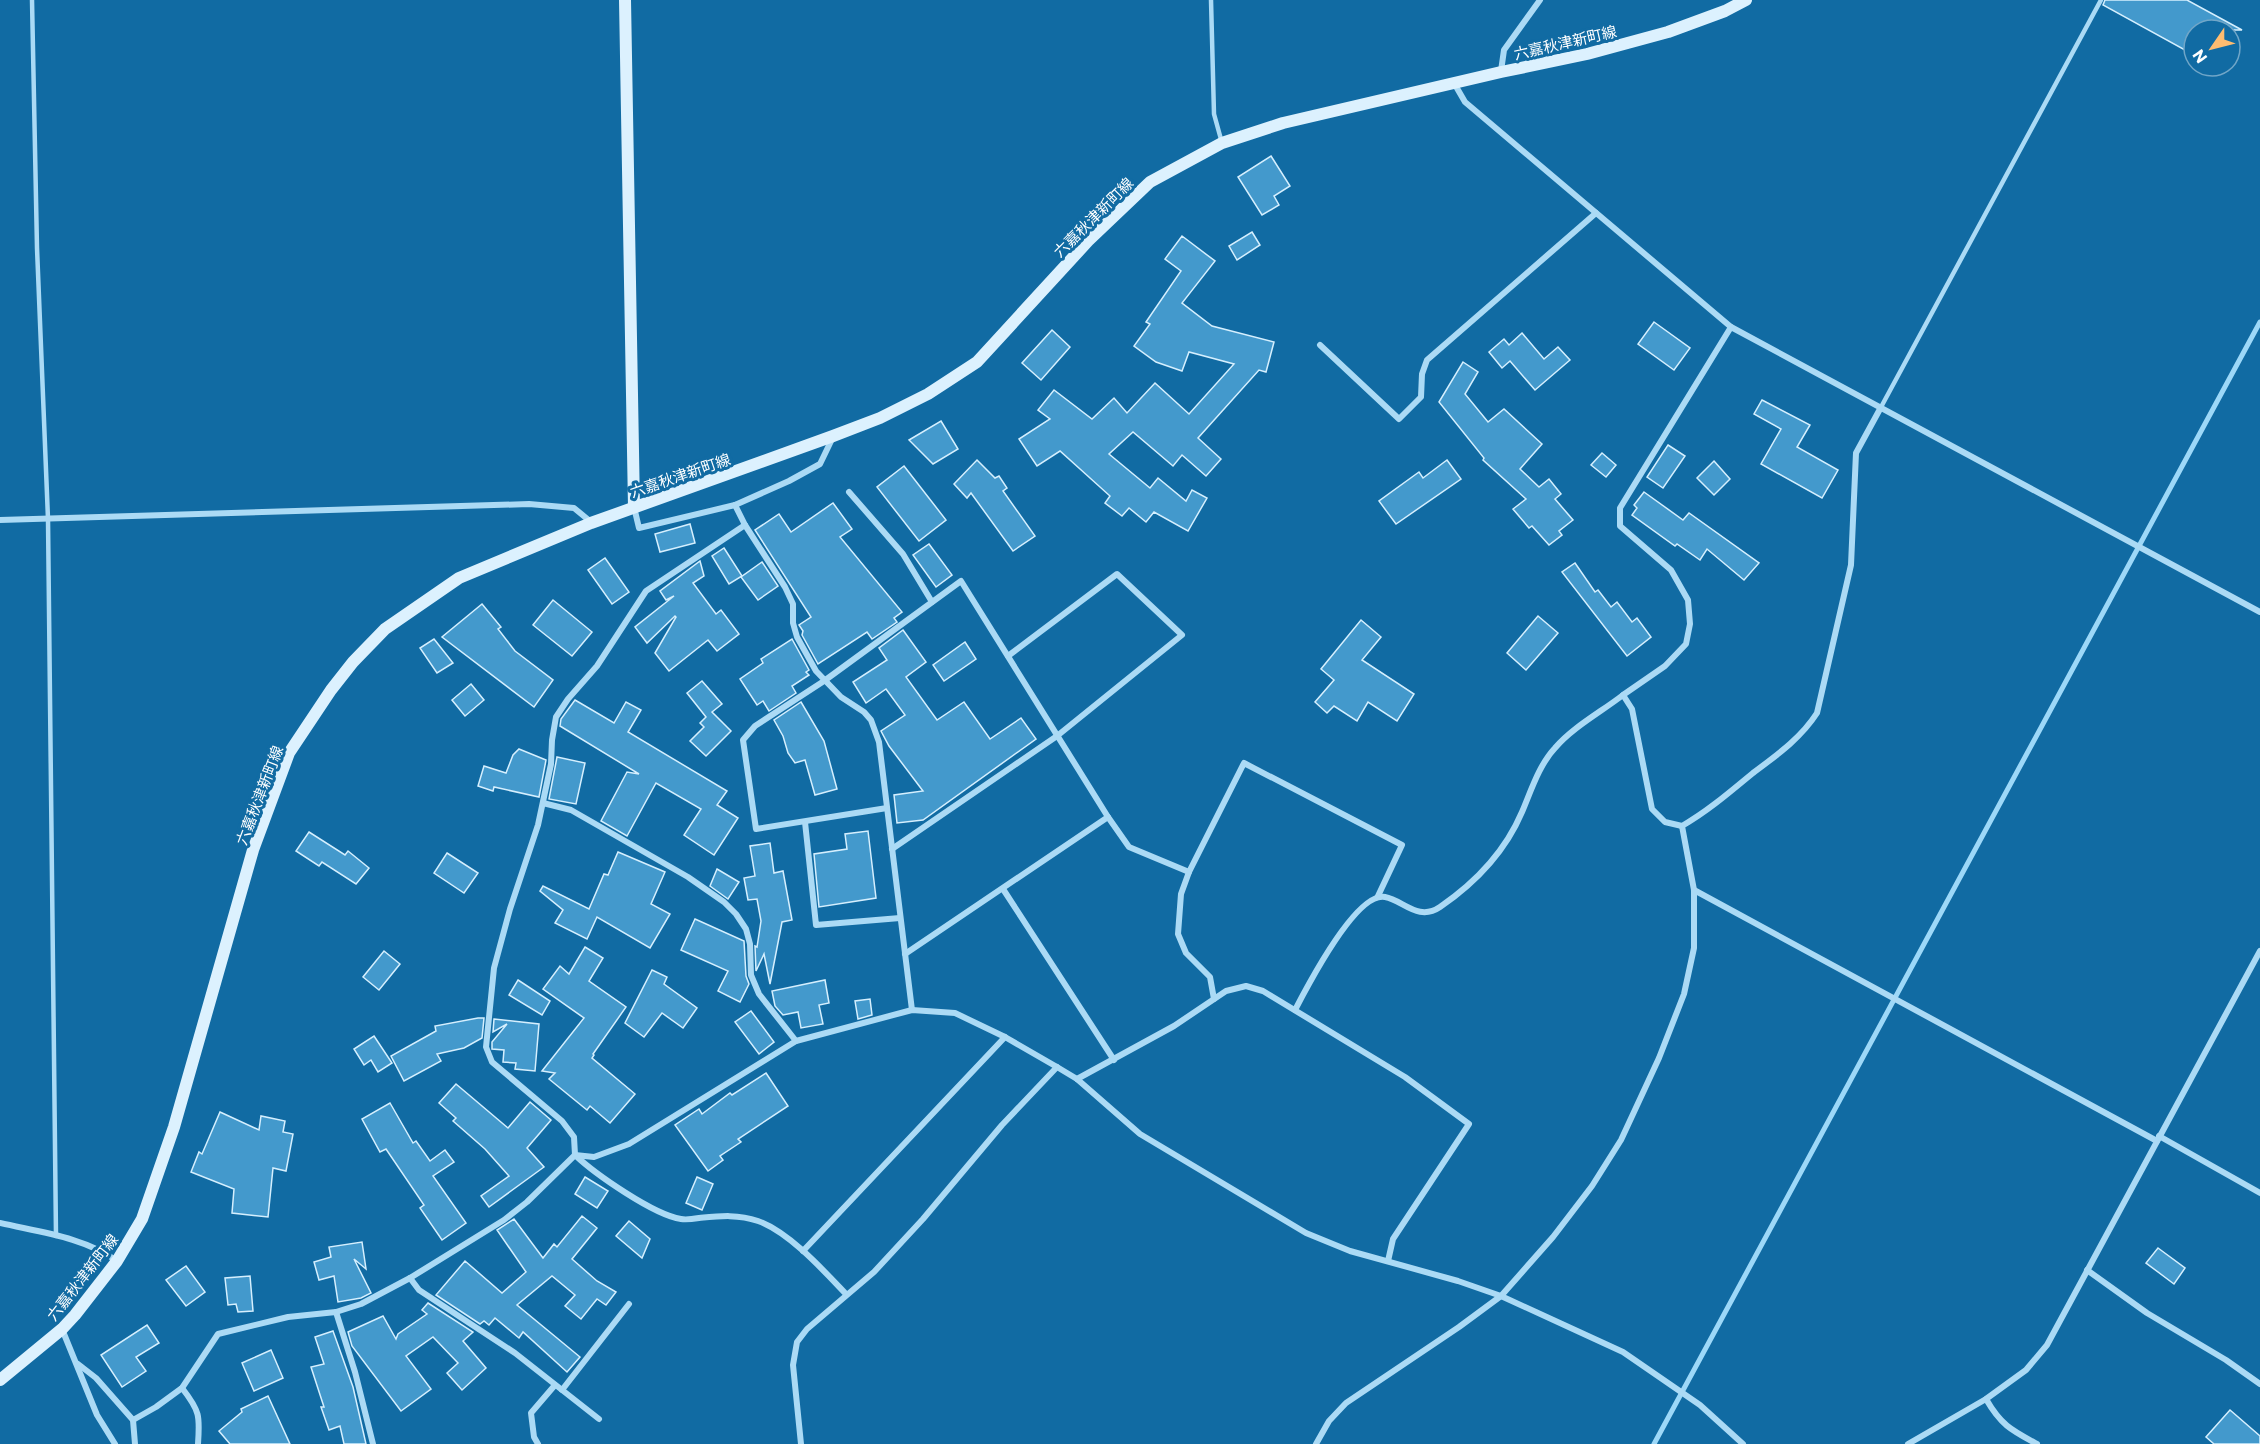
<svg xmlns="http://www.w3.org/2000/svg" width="2260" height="1444" viewBox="0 0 2260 1444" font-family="Commissioner,'Noto Sans JP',sans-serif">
<rect width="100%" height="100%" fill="#116ba3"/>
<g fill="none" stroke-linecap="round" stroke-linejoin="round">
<polyline stroke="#9dd8f8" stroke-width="5" points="1654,1444 2260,322"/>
</g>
<g fill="#4399cc" stroke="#d5effe" stroke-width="1.5">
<polygon points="2105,0 2187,0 2242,30 2194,30 2194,55 2103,5"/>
<polygon points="1271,156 1290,186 1274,196 1279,205 1262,215 1238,177"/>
<polygon points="1252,232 1260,245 1237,260 1229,246"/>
<polygon points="1182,236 1215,261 1182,303 1212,326 1274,342 1266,372 1259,370 1198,438 1221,459 1206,476 1182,455 1173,466 1133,432 1109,454 1150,488 1158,478 1186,501 1192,490 1207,498 1188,531 1154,512 1146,522 1129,508 1122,516 1105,503 1110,496 1060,451 1037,466 1019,439 1050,419 1038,410 1054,390 1092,419 1114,398 1127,413 1155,383 1189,414 1234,364 1189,352 1182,371 1156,362 1134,346 1150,324 1146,322 1181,271 1165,259"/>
<polygon points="1654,322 1690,348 1674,370 1638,344"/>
<polygon points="1052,330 1070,347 1041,380 1022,363"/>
<polygon points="1522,333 1544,359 1558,347 1570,360 1535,390 1510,361 1502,368 1489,352 1504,339 1509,345"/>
<polygon points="1463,362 1478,372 1465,394 1488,422 1504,409 1542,444 1520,469 1539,487 1549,479 1561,494 1555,499 1573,520 1559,531 1562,535 1549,545 1532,526 1529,528 1513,509 1526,499 1483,460 1484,458 1439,402"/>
<polygon points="1762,400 1810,425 1797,447 1838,470 1822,498 1761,464 1781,429 1754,414"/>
<polygon points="941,421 958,449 933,464 909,440"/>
<polygon points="1668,445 1685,456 1663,488 1647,477"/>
<polygon points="1602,453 1616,465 1606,477 1591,465"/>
<polygon points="977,460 995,478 999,476 1007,488 1003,491 1035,536 1013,551 971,493 967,498 954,484"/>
<polygon points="1447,460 1461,479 1396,524 1379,501 1419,472 1423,478"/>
<polygon points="1714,461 1730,479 1714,495 1697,478"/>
<polygon points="904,466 946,520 919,541 877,487"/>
<polygon points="1644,492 1683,520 1689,513 1759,563 1744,580 1707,549 1700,560 1677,544 1675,546 1632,515 1637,508 1634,505"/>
<polygon points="833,503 852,529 840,537 902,612 894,618 897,622 872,639 867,632 818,664 802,635 803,631 799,625 811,617 755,530 779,514 791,532"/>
<polygon points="690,524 695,543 660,552 655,534"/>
<polygon points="929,544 952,575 936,587 913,555"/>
<polygon points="724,548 742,576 729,584 712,556"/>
<polygon points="605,558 629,592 612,604 588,570"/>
<polygon points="700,561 704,576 693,583 716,614 721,610 739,634 717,651 708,640 669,671 655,653 676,617 675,616 647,643 635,627 674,596 666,600 660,591"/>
<polygon points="762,562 778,586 758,600 741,577"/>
<polygon points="1575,563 1595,592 1598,590 1611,607 1617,602 1632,622 1637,618 1651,637 1627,656 1562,572"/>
<polygon points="553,600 592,632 572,656 533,625"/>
<polygon points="482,604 501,627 498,629 515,651 553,680 534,707 442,637"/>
<polygon points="1538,616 1558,633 1526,670 1507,653"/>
<polygon points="1361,620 1381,637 1362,660 1414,694 1397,721 1368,702 1357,721 1334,706 1327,713 1315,702 1334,680 1321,669"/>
<polygon points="903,630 926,662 906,677 937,720 964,702 990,739 1021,718 1036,739 923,820 897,823 894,795 923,791 889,746 881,731 905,715 886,689 866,703 853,682 887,660 879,648"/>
<polygon points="434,639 453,663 437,673 420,648"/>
<polygon points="792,639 809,670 806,672 809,675 792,686 796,693 769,711 763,701 757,705 740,679 763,663 761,659"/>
<polygon points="965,642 976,659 944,681 933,665"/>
<polygon points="702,681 722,704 712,712 731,731 706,756 690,741 704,727 700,723 706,717 687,693"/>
<polygon points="471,684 484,700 465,716 452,700"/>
<polygon points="575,700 614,723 626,702 641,710 628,732 727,791 717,805 738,818 714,855 684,835 701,809 656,783 627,836 601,821 627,772 639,774 560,726 561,719"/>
<polygon points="801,702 824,741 837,789 815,795 805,760 795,763 788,753 783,736 774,720"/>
<polygon points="519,749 546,760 539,797 494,787 493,791 478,786 484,766 506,773 513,755"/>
<polygon points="557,757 585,763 576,804 549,799"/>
<polygon points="868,831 876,898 819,907 814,854 847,849 845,834"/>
<polygon points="309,832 345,855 348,851 369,868 356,884 322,862 319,866 296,851"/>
<polygon points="770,843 774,873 783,871 792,920 782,922 770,984 764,954 756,971 755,946 757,947 761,921 757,899 748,900 744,878 755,876 750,846"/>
<polygon points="618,852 665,872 651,904 670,914 650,948 597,917 587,939 555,923 563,910 540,891 543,886 589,909 604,874 608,875"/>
<polygon points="447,853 478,873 464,893 434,873"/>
<polygon points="717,869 739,882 728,899 710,886"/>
<polygon points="695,919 744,941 746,976 749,984 740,1002 718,991 728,971 681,950"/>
<polygon points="585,947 603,958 589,981 626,1007 593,1054 594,1055 592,1058 635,1094 610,1123 590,1106 587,1110 549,1079 555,1073 542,1071 584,1018 543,989 560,966 569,974"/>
<polygon points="384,951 400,964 379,990 363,977"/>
<polygon points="652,970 667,977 664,984 697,1008 683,1028 662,1013 644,1037 625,1023"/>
<polygon points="518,980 550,1001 542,1015 509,995"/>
<polygon points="825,980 829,1003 819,1005 823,1024 801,1028 798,1012 783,1015 775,1006 772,991"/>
<polygon points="870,999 872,1015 858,1019 855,1001"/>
<polygon points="751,1011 774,1042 759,1054 735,1022"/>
<polygon points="478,1018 484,1018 482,1038 464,1048 437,1054 441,1061 404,1081 391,1056 436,1031 435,1026"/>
<polygon points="494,1019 539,1024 535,1071 515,1069 516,1063 503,1062 504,1050 492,1049 492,1042 507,1024 493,1032"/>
<polygon points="374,1036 392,1063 378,1072 371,1060 364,1065 354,1049"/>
<polygon points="766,1073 788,1106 738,1139 741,1142 720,1156 723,1160 708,1171 675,1125 699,1109 702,1114 730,1093 732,1095"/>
<polygon points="456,1084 508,1128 530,1102 551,1120 527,1148 544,1167 489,1207 481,1196 509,1176 485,1149 453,1121 456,1118 439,1103"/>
<polygon points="390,1103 413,1143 416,1141 430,1161 445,1150 454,1162 433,1176 466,1223 442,1240 420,1208 424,1205 386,1149 380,1152 362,1119"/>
<polygon points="220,1112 259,1130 261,1116 285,1121 283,1132 293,1134 286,1171 273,1168 268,1217 232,1213 234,1189 191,1172 199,1152 202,1154"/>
<polygon points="585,1177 608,1191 597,1208 575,1194"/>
<polygon points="697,1177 713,1184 702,1210 686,1203"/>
<polygon points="582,1216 597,1228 572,1259 597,1281 616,1292 606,1305 597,1299 581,1319 565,1306 575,1295 552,1276 517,1305 580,1357 567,1372 523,1332 519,1338 495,1318 489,1325 484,1321 480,1324 436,1295 465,1261 502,1293 526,1272 497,1230 514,1219 543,1258 554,1244 557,1247"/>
<polygon points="629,1221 650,1239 642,1258 616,1236"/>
<polygon points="362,1242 366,1269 354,1259 371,1293 361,1298 338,1302 334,1276 319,1280 314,1262 331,1257 329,1247"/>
<polygon points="2158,1248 2185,1268 2174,1284 2146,1263"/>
<polygon points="186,1266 205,1292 186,1306 166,1280"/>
<polygon points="250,1276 253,1311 238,1312 236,1304 228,1305 225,1278"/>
<polygon points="428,1303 473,1332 463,1341 486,1368 462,1390 447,1373 458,1363 433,1337 406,1356 431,1389 401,1411 352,1346 348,1332 383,1316 396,1339 398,1334 427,1314 422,1310"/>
<polygon points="147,1325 159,1343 136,1357 146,1371 122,1387 101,1355"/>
<polygon points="333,1331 353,1387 366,1444 344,1444 340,1426 329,1430 321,1407 324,1407 311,1367 324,1364 315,1337"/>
<polygon points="271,1350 283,1378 254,1391 242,1363"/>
<polygon points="268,1396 290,1444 230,1444 219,1431 242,1412 241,1409"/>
<polygon points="2230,1410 2260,1436 2260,1444 2214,1444 2206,1437"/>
</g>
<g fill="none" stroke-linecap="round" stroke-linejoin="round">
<g stroke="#abdaf5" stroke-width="4.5">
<polyline points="32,0 37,248 48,519 56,1236"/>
<polyline points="1211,0 1214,114 1222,143"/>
<polyline points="1880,409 2101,0"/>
</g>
<g stroke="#abdaf5" stroke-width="6">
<polyline points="1501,71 1504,50 1540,0"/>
<polyline points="1454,83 1465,102 1731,327 2260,612"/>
<polyline points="1320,345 1399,419 1421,397 1422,374 1427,360 1596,213"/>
<polyline points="849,492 903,554 932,602"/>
<polyline points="735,505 745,525 785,587 793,604 793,623 797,637 816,671 841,697 864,712 871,720 879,742 912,1010"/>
<polyline points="634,507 639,528 735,505 789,481 820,464 833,437"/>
<polyline points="0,520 529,504 574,508 591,522"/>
<path d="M745,525l-99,66 -49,75 -29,33 -12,18 -4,23 -1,24 -13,61 -28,84 -16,59 -8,79 6,15 70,59 12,16 1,18c20,19 79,60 106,64 5,1 12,0 18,-1 21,-2 39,-4 59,3 31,11 66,50 88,73"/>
<polyline points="543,803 571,810 688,877 724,902 736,914 746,929 750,944 751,975 759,994 796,1041"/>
<polyline points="887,808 756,829 743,740 755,726 824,681 961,581 1108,817 905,954"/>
<polyline points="1108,817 1129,847 1189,872"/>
<polyline points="805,822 816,925 900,918"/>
<polyline points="1682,826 1665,822 1652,809 1632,709 1623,695 1665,666 1686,644 1690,624 1688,600 1671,570 1620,526 1620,508 1731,327"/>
<polyline points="892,849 1057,736 1182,635 1117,574 1008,656"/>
<polyline points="1003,889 1114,1060"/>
<polyline points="1694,890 2157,1141"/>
<polyline points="1214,999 1210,977 1186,953 1178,934 1181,894 1189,872 1244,763 1402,845 1378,896"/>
<path d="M1295,1010c12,-23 61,-118 90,-113 18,3 33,25 55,10 35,-24 65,-55 82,-95 9,-21 17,-47 33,-64 18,-21 46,-36 68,-53"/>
<polyline points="1077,1079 1174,1026 1226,991 1246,986 1263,991 1405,1077 1469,1124 1393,1239 1388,1261"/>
<polyline points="2159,1136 2260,1193"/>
<path d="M0,1223c39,9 84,14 117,38"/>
<polyline points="803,1251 1005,1037"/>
<polyline points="2087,1270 2147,1313 2226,1360 2260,1384"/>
<polyline points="410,1278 419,1290 515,1353 599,1419"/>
<polyline points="336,1312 355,1372 373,1444"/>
<polyline points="62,1329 97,1415 115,1444"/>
<polyline points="78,1364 96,1378 133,1420 135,1444"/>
<path d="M182,1388c18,23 18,28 16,56"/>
<polyline points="562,1390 629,1304"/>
<path d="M1986,1399c15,26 25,31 51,45"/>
<polyline points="133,1420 156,1407 182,1388 218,1334 288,1317 336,1312 361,1304 410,1278 504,1220 527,1202 575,1155 594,1157 629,1144 796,1041 912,1010 955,1013 1005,1037 1057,1067 1077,1079 1140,1134 1306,1233 1350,1251 1458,1281 1501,1296 1623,1352 1700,1405 1743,1444"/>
<polyline points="538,1444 534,1437 531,1413 555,1385"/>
<polyline points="801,1444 793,1365 797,1342 807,1329 874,1272 923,1219 1002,1125 1057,1067"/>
<path d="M1316,1444l13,-23 17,-18 113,-76 42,-31 52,-59 39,-51 29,-46 38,-82 25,-64 10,-46v-58l-12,-64c26,-15 48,-34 71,-53 24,-18 48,-35 64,-60l34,-148 5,-112 24,-44"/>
<polyline points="1908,1444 1986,1399 2026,1370 2047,1345 2260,951"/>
</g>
<g stroke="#dcf1fe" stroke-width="12">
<polyline points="625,0 634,507"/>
<polyline points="0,1380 62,1329 75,1315 117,1261 142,1219 174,1127 253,850 289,753 331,690 353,662 385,629 459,578 591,523 833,436 880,418 928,394 977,362 1088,241 1150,182 1222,143 1283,123 1501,72 1587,54 1668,32 1725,11 1746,0"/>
</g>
</g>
<g text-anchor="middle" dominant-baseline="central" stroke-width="6" stroke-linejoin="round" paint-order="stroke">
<g font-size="15" fill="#fff" stroke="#116ba3">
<text transform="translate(1565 42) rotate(-13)">六嘉秋津新町線</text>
<text transform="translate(1093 217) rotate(-45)">六嘉秋津新町線</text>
<text transform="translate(680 475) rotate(-19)">六嘉秋津新町線</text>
<text transform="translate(259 795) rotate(-69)">六嘉秋津新町線</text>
<text transform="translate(82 1277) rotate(-52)">六嘉秋津新町線</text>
</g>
</g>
<g transform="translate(2212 48) rotate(235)"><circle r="28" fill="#116ba3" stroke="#70a6c8" stroke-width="1.5"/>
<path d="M0-4.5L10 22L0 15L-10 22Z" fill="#ffbc70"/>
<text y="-9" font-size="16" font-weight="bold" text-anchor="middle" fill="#ffffff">N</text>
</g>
</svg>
